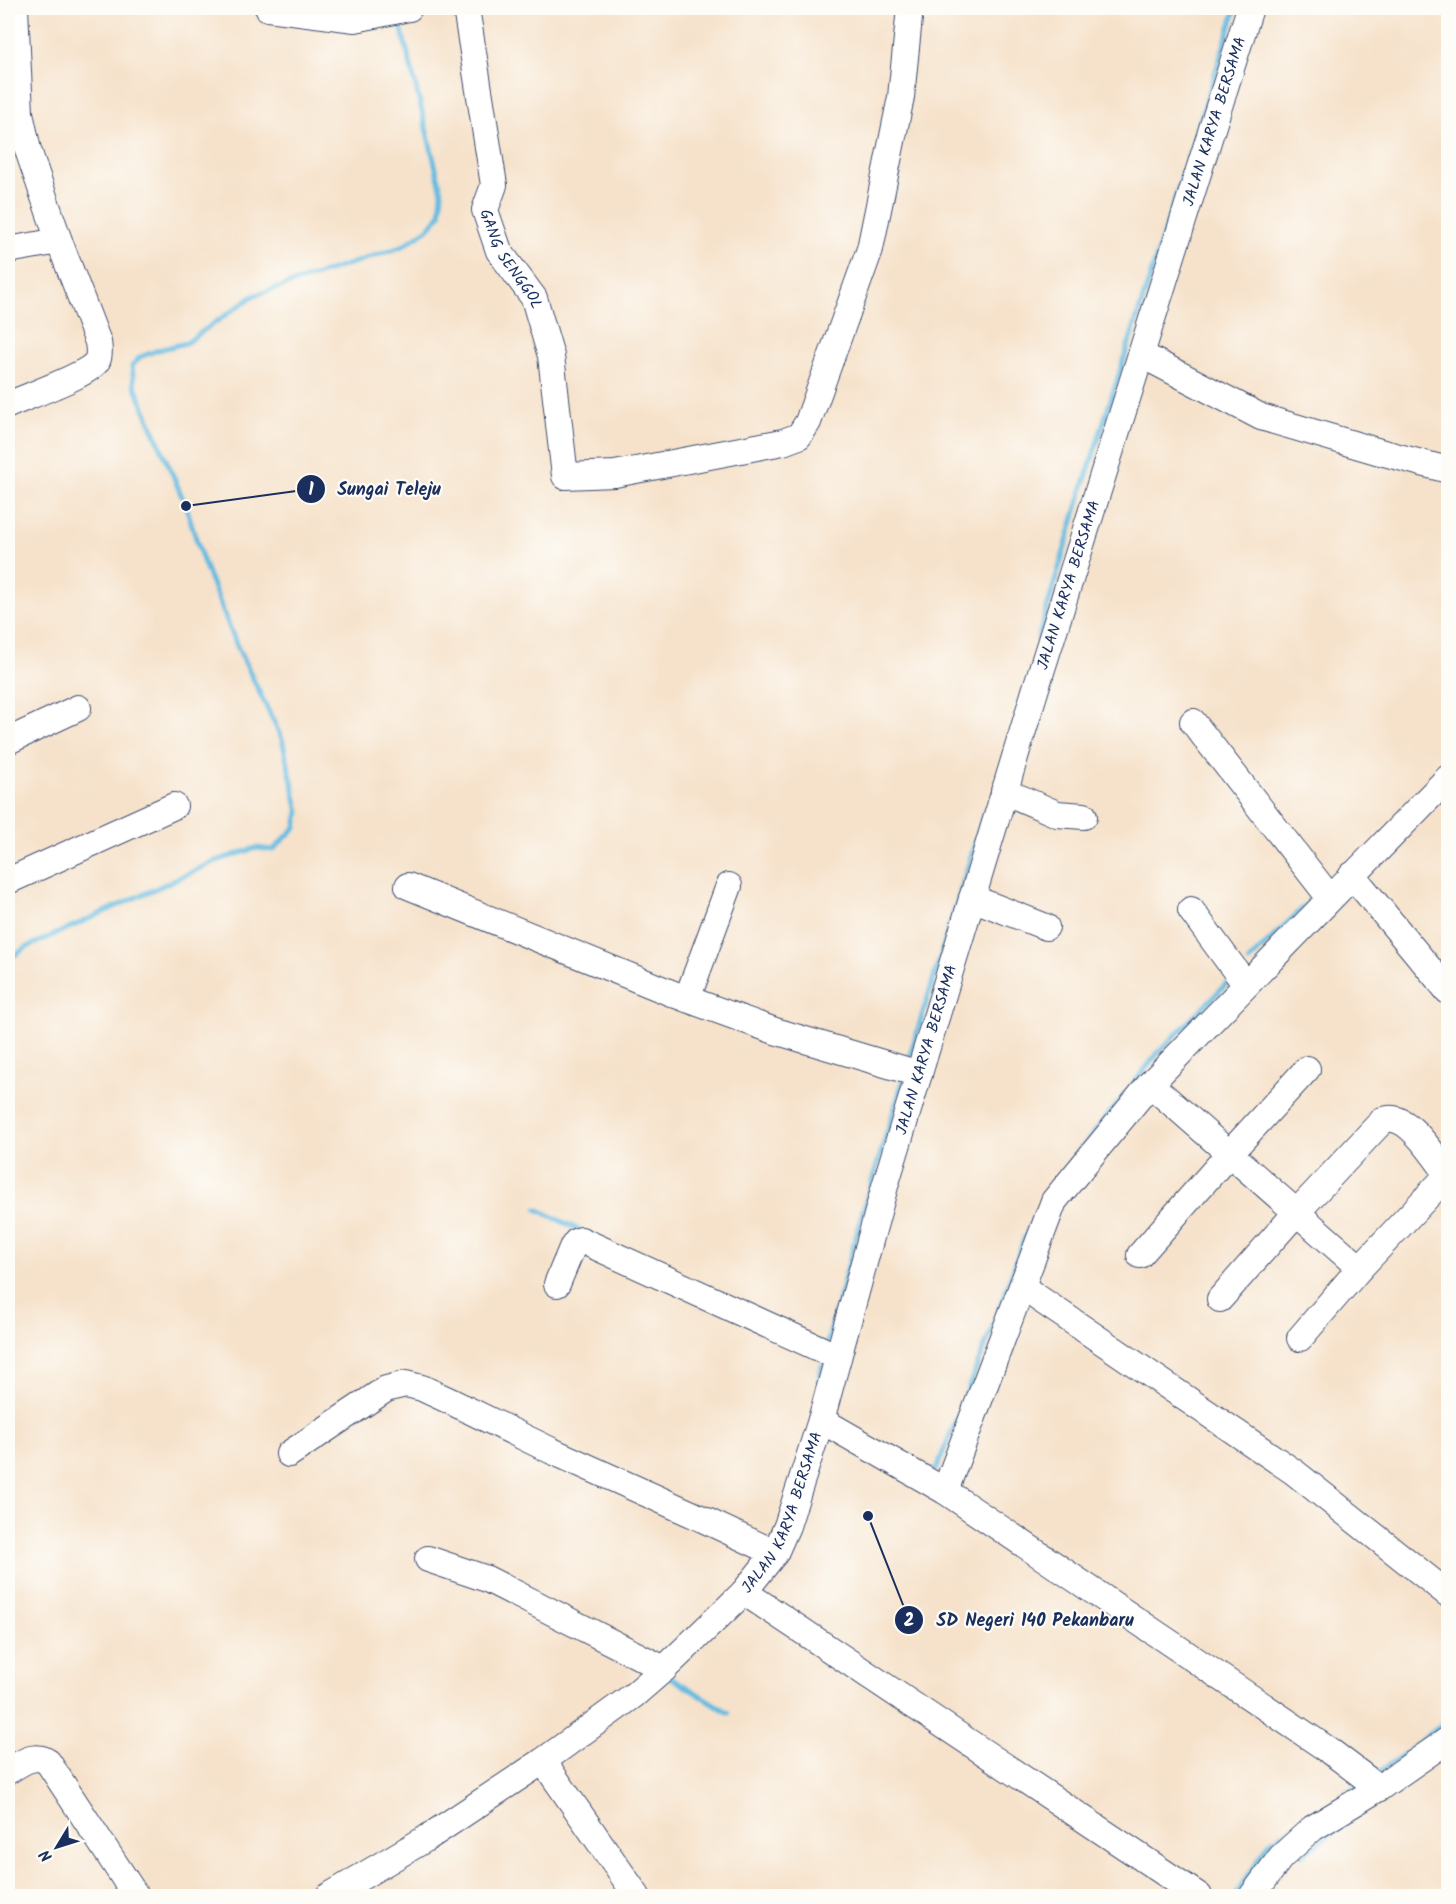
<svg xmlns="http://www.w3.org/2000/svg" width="1456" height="1904" viewBox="0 0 1456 1904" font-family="Kalam,sans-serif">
<rect width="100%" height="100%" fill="#fdfcf7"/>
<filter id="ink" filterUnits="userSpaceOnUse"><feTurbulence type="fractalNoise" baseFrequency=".0167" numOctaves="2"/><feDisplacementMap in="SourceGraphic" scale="12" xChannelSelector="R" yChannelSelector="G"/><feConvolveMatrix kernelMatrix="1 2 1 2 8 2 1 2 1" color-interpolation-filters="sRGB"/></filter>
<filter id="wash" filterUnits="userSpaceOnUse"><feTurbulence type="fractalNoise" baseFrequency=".008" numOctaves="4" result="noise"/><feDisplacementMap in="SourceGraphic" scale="24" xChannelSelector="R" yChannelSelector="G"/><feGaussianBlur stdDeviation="1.35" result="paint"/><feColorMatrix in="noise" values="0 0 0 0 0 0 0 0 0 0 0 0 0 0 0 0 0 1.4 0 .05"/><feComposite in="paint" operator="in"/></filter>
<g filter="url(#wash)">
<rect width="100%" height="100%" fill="#f6e2cb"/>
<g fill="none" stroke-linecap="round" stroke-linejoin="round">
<g stroke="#64bbe1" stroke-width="5">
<polyline points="1333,8 1352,12"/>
<polyline points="1038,639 1082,490 1236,8"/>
<polyline points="8,960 25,948 216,861 256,848 273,850 296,827 299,812 282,739 237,646 203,561 186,506 134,384 132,366 140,357 158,350 186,343 253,296 401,247 427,230 440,215 442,193 399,18"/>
<polyline points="1248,962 1312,899"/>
<polyline points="910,1055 985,811"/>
<polyline points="1047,1191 1158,1053 1226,984"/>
<polyline points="537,1209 581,1231"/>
<polyline points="827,1343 864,1207 903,1081"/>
<polyline points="819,1381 822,1366"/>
<polyline points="928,1473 937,1468 994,1323 1024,1239 1038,1210"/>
<polyline points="784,1559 790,1553 793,1541"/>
<polyline points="667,1675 729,1713"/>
<polyline points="1376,1774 1399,1758 1448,1720"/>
<polyline points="1342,1796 1358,1785"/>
<polyline points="1302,1855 1350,1820"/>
<polyline points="1235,1896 1270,1842 1304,1820"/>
</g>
</g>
</g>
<g filter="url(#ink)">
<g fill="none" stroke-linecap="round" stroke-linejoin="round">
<g stroke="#3c4a6e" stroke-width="28">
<g id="minor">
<polyline points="268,8 355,19 409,8"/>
<path id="s1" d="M466,8l28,177 -9,25 14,41 35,47 17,58 14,120 50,-2 168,-32 16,-6 9,-14 62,-173 31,-152 9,-89"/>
<polyline points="8,250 59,241"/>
<polyline points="1142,355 1261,417 1380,452 1448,470"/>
<path d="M8,405c17,-8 81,-30 89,-44 3,-6 2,-13 1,-19l-39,-101 -31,-91 -8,-37 -5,-105"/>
<polyline points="1193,722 1330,898"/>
<polyline points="8,741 78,708"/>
<polyline points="1004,791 1057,814 1084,816"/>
<polyline points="1352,875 1448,991"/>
<polyline points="8,881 174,806"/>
<polyline points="408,886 676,995 775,1031 919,1074"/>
<polyline points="972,898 1046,927"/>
<polyline points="1191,910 1246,985"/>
<polyline points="687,999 729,886"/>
<polyline points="1150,1084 1360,1268"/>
<polyline points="1140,1255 1229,1154 1307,1069"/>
<polyline points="557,1284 572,1248 577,1241 581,1240 838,1357"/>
<polyline points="1022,1287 1294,1472 1448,1594"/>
<path d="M1220,1299l76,-86 87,-93c3,0 6,-2 10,-1 18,2 41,36 51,50l-1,11 -83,88 -60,70"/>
<polyline points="821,1420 945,1491 1330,1751 1379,1788"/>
<polyline points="289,1454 386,1389 406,1384 422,1388 450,1401 552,1451 694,1515 775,1553"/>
<polyline points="945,1491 1054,1201 1150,1084 1448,778"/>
<polyline points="428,1559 487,1579 664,1669"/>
<polyline points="744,1592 1199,1896"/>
<polyline points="543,1761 637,1896"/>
<path d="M8,1771c12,-7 26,-19 40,-9l88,134"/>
<path id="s2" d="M329,1896l98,-58 116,-77 91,-66 30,-26 80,-77 31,-39 12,-27 34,-106 64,-234 150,-495 215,-683"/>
<polyline points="1252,1896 1281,1857 1313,1828 1379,1788 1448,1740"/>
</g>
</g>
<use href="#minor" stroke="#fff" stroke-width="26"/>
</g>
</g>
<g text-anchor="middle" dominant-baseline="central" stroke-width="4.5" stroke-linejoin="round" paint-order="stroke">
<g font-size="16" fill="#1b2f5e" stroke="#fdfcf7">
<text stroke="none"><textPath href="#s2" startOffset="2064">JALAN KARYA BERSAMA</textPath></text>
<text stroke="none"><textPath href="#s1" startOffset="262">GANG SENGGOL</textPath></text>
<text stroke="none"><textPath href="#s2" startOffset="1578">JALAN KARYA BERSAMA</textPath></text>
<text stroke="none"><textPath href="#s2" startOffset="1092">JALAN KARYA BERSAMA</textPath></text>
<text stroke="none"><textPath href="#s2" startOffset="606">JALAN KARYA BERSAMA</textPath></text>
</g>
</g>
<path fill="none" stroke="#1b2f5e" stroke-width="2" d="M186 506L311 489M868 1516L909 1620"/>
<g fill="#1b2f5e" stroke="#fdfcf7" stroke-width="2">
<circle cx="186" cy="506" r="6"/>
<circle cx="868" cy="1516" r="6"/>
<circle cx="311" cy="489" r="15"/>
<circle cx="909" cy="1620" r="15"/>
</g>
<g font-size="18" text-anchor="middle" font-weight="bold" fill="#fff">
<text x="311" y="495">1</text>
<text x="909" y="1626">2</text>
</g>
<g font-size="18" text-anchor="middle" font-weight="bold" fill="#1b2f5e" stroke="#fdfcf7" stroke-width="4.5" stroke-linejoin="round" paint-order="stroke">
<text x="389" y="495">Sungai Teleju</text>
<text x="1035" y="1626">SD Negeri 140 Pekanbaru</text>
</g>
<rect width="1456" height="1904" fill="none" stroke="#fdfcf7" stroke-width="30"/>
<g transform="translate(57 1847) rotate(232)" stroke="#fdfcf7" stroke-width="4.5" paint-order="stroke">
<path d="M0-4.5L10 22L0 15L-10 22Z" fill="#1b2f5e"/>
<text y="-9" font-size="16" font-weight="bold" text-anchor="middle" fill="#1b2f5e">N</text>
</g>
</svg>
